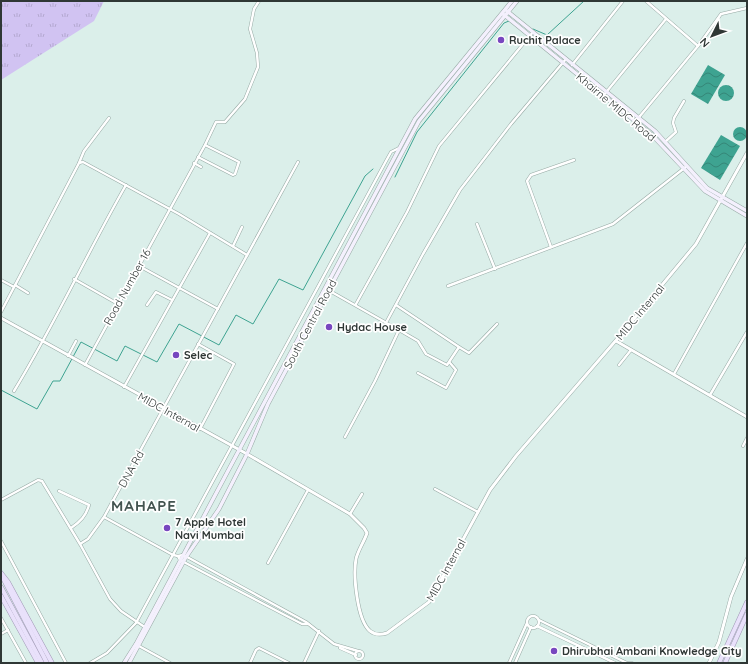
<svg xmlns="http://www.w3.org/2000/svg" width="748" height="664" viewBox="0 0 748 664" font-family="Quicksand,sans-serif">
<defs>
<pattern id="park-tufts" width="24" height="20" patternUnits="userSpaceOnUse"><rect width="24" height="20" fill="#d1c3f2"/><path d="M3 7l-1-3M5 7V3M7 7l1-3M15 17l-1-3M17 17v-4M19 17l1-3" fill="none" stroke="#b4a8d0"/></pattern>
<pattern id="water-waves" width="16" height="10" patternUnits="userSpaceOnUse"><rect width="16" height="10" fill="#3ea391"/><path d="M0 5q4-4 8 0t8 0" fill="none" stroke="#348677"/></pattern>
</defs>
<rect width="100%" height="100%" fill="#dbefea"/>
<polygon fill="url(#park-tufts)" points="1,1 104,1 94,21 1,80"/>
<g fill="url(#water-waves)">
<polygon points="708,65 725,75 708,104 691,94"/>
<circle cx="726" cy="93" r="8"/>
<circle cx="740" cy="134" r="7"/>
<polygon points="721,135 740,146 720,180 701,168"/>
</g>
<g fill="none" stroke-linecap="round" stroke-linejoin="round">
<g stroke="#3ea391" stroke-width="1">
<polyline points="533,29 547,35 584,1"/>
<polyline points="395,177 417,132 504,23 509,21"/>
<polyline points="1,390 37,409 53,381 60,381 81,342 117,361 125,346 157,362 179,324 219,345 236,315 253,324 279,279 303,290 365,176 373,169"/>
</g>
<g stroke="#97aaa5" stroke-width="3.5">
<g id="minor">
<polyline points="646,1 698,46"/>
<polyline points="572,65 623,1"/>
<polyline points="603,96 666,19"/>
<polyline points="635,122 698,46 721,14 747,8"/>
<polyline points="665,142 676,132 673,123 674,118 684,101"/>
<polyline points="198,157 233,175 235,174 239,162 205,145"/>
<polyline points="79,163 84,151 109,118"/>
<polyline points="194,163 201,167"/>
<polyline points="477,224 495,269"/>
<polyline points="233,246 242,227"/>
<polyline points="551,247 527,181 531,175 574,160"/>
<polyline points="139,266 218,309"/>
<polyline points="74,279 118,304"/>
<polyline points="1,280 14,287"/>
<polyline points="15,285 28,293"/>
<polyline points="448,286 613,224 687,166"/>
<polyline points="328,290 399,330 375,381 345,437"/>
<polyline points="356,304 407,212 439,146 533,32"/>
<polyline points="147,305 156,292 172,300"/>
<polyline points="396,305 459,347"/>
<polyline points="1,312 79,163 83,162 179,214 247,255"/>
<polyline points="387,321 423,254 460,190 511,124 566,59"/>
<polyline points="399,330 418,341 426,354 447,365 459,347 469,353 497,324"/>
<polyline points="198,344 234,364 200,429"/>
<polyline points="68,356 76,341"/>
<polyline points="85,365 205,145 216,122 225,122 245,99 258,67 257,53 250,29 254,9 259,1"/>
<polyline points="619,365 631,350"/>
<polyline points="418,373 446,388 456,370 450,363"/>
<polyline points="674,374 747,243"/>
<polyline points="124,387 210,233"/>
<path d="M14,391c41,-67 73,-138 112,-206"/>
<polyline points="710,395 747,332"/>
<polyline points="743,446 747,438"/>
<polyline points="435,489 478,512"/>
<path d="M59,491l30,14c-3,11 -9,17 -18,23"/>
<polyline points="1,500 38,480 42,481 80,544 110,599 121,611 146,628"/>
<polyline points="350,514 362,494"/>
<polyline points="104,517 173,555 178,556 183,555 189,558 306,622 334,644 358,651"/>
<polyline points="1,541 66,663"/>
<polyline points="80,544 88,539 104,517 298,162"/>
<polyline points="178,556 180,560 302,624 308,624"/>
<polyline points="268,563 308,490"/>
<circle cx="533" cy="622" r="6"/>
<polyline points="1,618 26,663"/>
<polyline points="539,620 627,663"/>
<polyline points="537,626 615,663"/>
<polyline points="1,634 8,630"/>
<polyline points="137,645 170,663"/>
<polyline points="340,648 356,655"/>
<circle cx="359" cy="655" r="4"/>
<polyline points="90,663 107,653 136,623 386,161 391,152 399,148"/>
<polyline points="250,663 256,650 259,648 289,663"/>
<polyline points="304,663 319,631"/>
<polyline points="509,663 527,623"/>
<polyline points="515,663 531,627"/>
<polyline points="627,663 632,663"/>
</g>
</g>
<g stroke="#97aaa5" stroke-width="4">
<g id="tertiary">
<path d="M1,318l246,136 103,60 14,14 3,5c-3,9 -9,17 -11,26 -3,16 1,61 14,72 5,4 11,4 17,2l42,-31 61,-112 26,-34 102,-118 78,-94 51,-91"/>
<polyline points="616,341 747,417"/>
<polyline points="709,663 719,642 731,597 747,559"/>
</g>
</g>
<g stroke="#97aaa5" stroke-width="4.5">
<g id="secondary">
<polyline points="507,11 655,131 707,188 747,211"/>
<polyline points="503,14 652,135 705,191 747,216"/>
<polyline points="124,663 136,644 415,119 512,1"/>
<polyline points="129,663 186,557 219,509 247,454 268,404 419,121 517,1"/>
</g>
</g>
<g stroke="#9f98b4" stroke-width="5">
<g id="primary">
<polyline points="1,573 8,582 52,663"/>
<polyline points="3,578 47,663"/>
<polyline points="1,587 42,663"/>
<polyline points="1,596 38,663"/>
<polyline points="719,663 747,602"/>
<polyline points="725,663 747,614"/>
</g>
</g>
<use href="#minor" stroke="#fff" stroke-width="2.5"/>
<use href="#tertiary" stroke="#fff" stroke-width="3"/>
<use href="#secondary" stroke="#f4f0fd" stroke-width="3.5"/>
<use href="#primary" stroke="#e9e1fb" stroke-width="4"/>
</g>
<g fill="#7847bf" stroke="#fff" stroke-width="1.5">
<circle cx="501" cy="40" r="4"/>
<circle cx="329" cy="327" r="4"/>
<circle cx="176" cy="355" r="4"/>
<circle cx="167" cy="528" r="4"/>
<circle cx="554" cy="651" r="4"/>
</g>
<g text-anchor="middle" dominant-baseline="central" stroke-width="3.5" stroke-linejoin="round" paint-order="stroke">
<g font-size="11" font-weight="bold" fill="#2f3735" stroke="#fff" text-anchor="start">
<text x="509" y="40">Ruchit Palace</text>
<text x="337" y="327">Hydac House</text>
<text x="184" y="355">Selec</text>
<text x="175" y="522">7 Apple Hotel<tspan x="175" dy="13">Navi Mumbai</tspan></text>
<text x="562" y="651">Dhirubhai Ambani Knowledge City</text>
</g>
<g font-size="11" fill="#2f3735" stroke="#fff">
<text transform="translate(616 107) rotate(40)">Khairne MIDC Road</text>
<text transform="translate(127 287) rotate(-61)">Road Number 16</text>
<text transform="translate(640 312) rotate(-50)">MIDC Internal</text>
<text transform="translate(310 324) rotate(-62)">South Central Road</text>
<text transform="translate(169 412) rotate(29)">MIDC Internal</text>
<text transform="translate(131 469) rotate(-61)">DNA Rd</text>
<text transform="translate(446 570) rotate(-61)">MIDC Internal</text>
</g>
<g font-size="15" font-weight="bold" letter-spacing="1" fill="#435450" stroke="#fff">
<text x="144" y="505">MAHAPE</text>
</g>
</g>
<rect width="748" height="664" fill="none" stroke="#2f3735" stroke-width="4"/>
<g transform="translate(712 36) rotate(228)" stroke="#ffffff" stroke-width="3" paint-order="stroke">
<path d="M0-3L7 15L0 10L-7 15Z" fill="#2f3735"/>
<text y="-6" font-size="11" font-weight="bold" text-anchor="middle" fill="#2f3735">N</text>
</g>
</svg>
